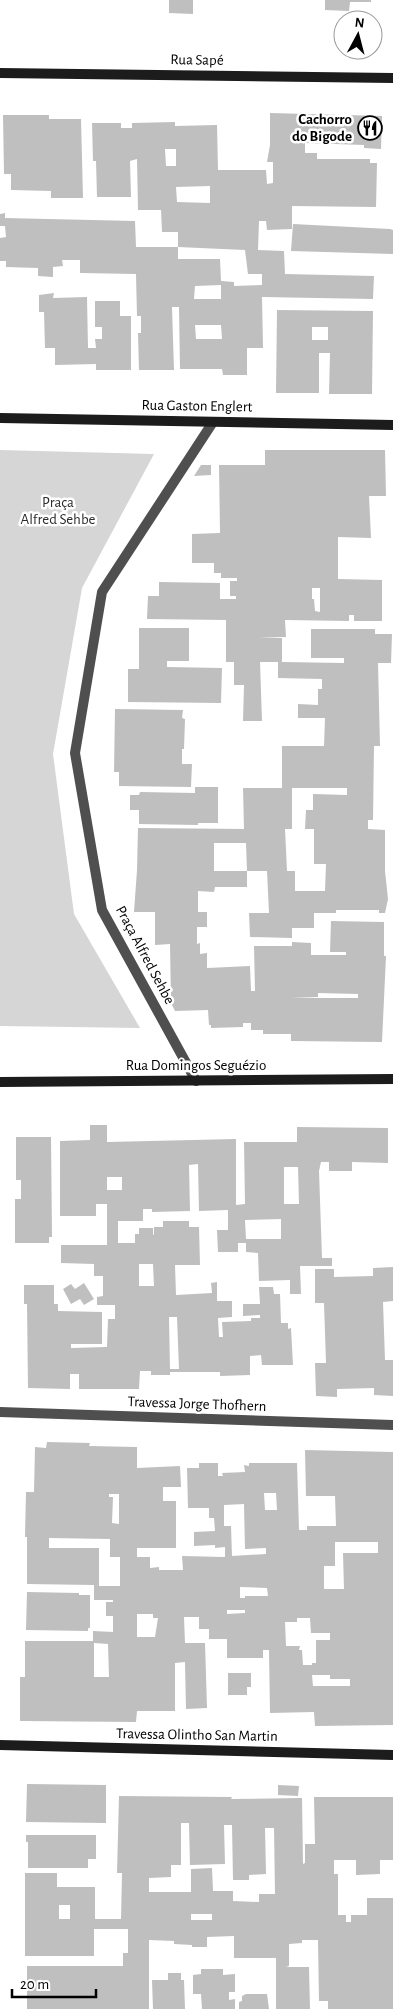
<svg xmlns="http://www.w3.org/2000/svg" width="393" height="2009" viewBox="0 0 393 2009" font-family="'Alegreya Sans',sans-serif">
<rect width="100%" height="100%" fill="#fff"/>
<polygon fill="#d6d6d6" points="0,450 154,454 82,588 53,754 74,914 140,1028 0,1026"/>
<g fill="#bfbfbf" fill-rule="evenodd">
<polygon points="169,0 193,0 193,14 169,13"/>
<polygon points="325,0 371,0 371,2 350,2 349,11 325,10"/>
<polygon points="349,50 360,50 359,58 348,57"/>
<path d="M270,113l112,3 -1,33 -17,-1v-3l-59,-2v10h12v6h53v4h7l-1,44 -84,-1v23l-25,1 -1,-9h-7l-1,29 26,1 1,23 89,2 -1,23 -111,-2 1,51h-16v27h-24l-1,-6h-42l-1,-62h-7l2,63h-35l-1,-37h3v-17h-4l-1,-42 -56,-1v-13h-18l1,6 -10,1v10l-15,-1v-8l-32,-1v-6h-6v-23l6,-1 -1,-11h-5v-12l5,-1v5l130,3 1,26h42v12h42l1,22 13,1v4l28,-1v-11h-14l-3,-24 -67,-3v-15h-16l-1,-22h-23l-1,-51 -7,2 1,36h-34l-1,-36h-3l-1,-38h29v5h11v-5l43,-1v4l42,-1 1,45h48l1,14 6,-1v-21h-6l3,-17zM165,149h11v17h-10zM210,186v17l-33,-1 -1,-15zM221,285v14h-27l1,-13zM195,325h26l1,14h-26z"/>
<polygon points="3,115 49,115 49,119 81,119 83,198 51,198 51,191 11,190 11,174 4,174"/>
<polygon points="293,224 390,229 393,230 393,254 291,251"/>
<polygon points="54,293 53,298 87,297 88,348 96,348 95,339 102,339 102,327 95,327 95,301 120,301 120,316 131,316 131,370 96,370 96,364 55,365 55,348 45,348 44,312 39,312 39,295"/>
<path d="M277,310l96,1 -1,83h-43l1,-41h-11v40h-43zM312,327h16v13h-16z"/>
<path d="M265,450h120l1,46h-17l2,42 -33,-1v42l44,1v41h-28v-6h-5v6l-64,-1 1,17h-27l23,1v24l62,1v-5h-33v-29h64v5h17l-1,29h-13l2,83h-6l-1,74h-5v9l17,1v41l3,28 -3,14h-6v-3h-43v3h-22v15h-22v10l-42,-1 -1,-24h20l-2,-42h-20v16h-32l-1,5 -16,-1v21h9v15h-10v17l3,-1v11l7,-1v15l43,-2 1,25h4l-1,-45h38v-4l19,1v12h35v-3h-16l1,-31 53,1v34h2l-4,86 -91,-1v-7h-28v-4h-12v-7h-8v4l-32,1v-3h-2l-1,-15 -33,1 -4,-8 -1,-59 -15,1v-33h-21l3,-42 1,-42 106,1 -1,-41h39v-42h42l1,-28h-27v-14l20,1v-16h4v-10l-44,-1v-16h-18l2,59h-19l1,-36h-10v-23h-8v-42l-79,-1 1,-23h11v-14l61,1v16h16v-3h-6v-15h7v-3h-16v-5h-7v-10h-22v-29l28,-1 -1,-68h46zM312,588h8v24l-5,-1 -1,-12h-2zM292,788h55v7l-34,-1v16h-7l-1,19h9v35h12l-1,27h-30v-20h-8l-2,-42h7zM214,843h32l1,28h-33zM318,993l40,1v4h-67l27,-1z"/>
<polygon points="201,465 211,465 211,475 194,476"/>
<polygon points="139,628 189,628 189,661 167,661 167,667 222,668 221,703 128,702 128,669 139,669"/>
<polygon points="115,709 183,710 182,718 185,719 184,749 182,749 182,764 192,764 191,787 119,786 119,772 114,772"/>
<polygon points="195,787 218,787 218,823 198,823 198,825 139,824 139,810 130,810 130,795 139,795 140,792 195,793"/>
<path d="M90,1125h17v17l129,-3v66l9,-1 -1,-62h53v-15l91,1v35l-36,-1v9h-23v-9h-8l-2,9 3,87h10v8h-32l1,28h-11v-14l-31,1 -1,-28 -12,-1v-9h-8v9h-20l-1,-22h11v-20l-29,1 -1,-47 -9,1 1,46 -38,1v-3h-9v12h-25v22h17v-9h4v-6h14v6l1,1v-8h9v-6h26v6h10l1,38h-25l1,30 36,-2 -1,-10 6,-1v19h15v16l-14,1 1,19h4l-1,-15 29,-1v-3h9v-3l-17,1v-12h17l-1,-17h14l1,7h6l1,29h7v6l3,-1 2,37h-31l-1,-10 -11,1v19l-30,1v-4h-50v3h-19v-4h-11l-1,18h-60v-15h-9v15l-42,-1 -1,-84h-3v-19h30v19h4v7l44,1v32h-31v4l36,-1 1,-28h7v-14h-18v-8l6,-1v-20h-9v-12l-33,-1v-18h46v-41h-11v12h-36v-75l30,-1zM284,1167h14l1,37h-15zM107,1177h15v13h-15zM281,1219v20h-35l-1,-19zM139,1264h14l1,22h-15zM169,1317h8l2,52h-9z"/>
<polygon points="16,1137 51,1137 52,1237 49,1237 49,1243 15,1243 15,1199 21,1199 21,1180 16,1180"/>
<polygon points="393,1267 393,1301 383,1302 385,1360 393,1360 393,1396 374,1395 374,1388 337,1389 337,1397 316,1396 315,1363 326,1363 324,1303 315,1303 315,1269 334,1269 334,1277 373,1276 373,1268"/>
<polygon points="84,1283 94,1299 84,1305 80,1299 71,1304 63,1289 71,1284 75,1289"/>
<path d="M47,1442l43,1 -1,3 48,1v21l43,-2 1,21h-18v14h13v47h-39v9h13v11l9,-1v3h24l-1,-14 43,1v-10l-10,1v-3l-21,1v-14l21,-1 -1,-13h-5v-10h-21l-1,-40h12v-5h19v13h5l-1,-3 23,-1 -1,-7 5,1v-3h48l2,67h8v-4h29l-1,-30h-29l-1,-46 88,2v273l-78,1 -1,-14 -44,1 -1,-63h-6v8h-36v-19h-18v-10h-10v-12h-15l1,26h20l2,65 -21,1 -1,-47 -10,1v48h-38l-1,11 -116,-1v-44h5v-36h68v-10l20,1v-16h-7v-14h7v-2h-19v-15l-67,-1v-47h-2l1,-45h8l1,-45 11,1zM264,1493h12l1,17h-12zM109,1494h10v30l-7,-1 1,-26h-4zM244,1504l1,45 21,-1v6l-34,2 -1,-30h-7v-21zM49,1538l61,1v18h10v29h-21v-38h-50zM335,1542h43v11h-35l1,36h-20v-23h11zM240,1587l27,1 1,8h-23v2h-5zM227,1610h18v3l-18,1zM137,1614h16v4h5l-3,19h-18zM297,1618h13l1,15h19v7h-14v23h-4v2h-9l-1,-15h-3l1,-4h-14l-1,-24h12zM94,1643l14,1 1,33h-15zM312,1675h18v4h20v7h-37z"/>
<polygon points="27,1592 79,1593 79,1595 90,1595 90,1628 88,1628 88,1631 26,1630"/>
<polygon points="228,1673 251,1673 251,1687 247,1687 247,1695 228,1695"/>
<polygon points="27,1784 106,1785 106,1823 26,1822"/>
<polygon points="278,1785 299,1786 298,1796 278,1795"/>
<path d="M119,1796l113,1 -1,2 71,-1 1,66 2,-1v-19h10l-1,-47h79v63h-13v14l-24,1v-15h-22v14h4v41h8v7h5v-7h16v-17h26v111h-65v-8h-9l-1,-61h-16v3l-13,1v22l-3,1h23l1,42h-34v-51h-42v-22l-27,1v10h-15v-2l-18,-1v-3l-25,-1v69h-122v-43h96v-13h5v-24h-34v27h-69v-83h32v14h38v32h26l1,-46h-5zM181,1823h8l1,42 35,-1 -1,-39h8l1,55h16v-5l17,-1 -1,-46h9l1,66h-16v8l-26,-1v-10h-20l-1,-23 -21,1v23h-42v-14l22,-1v-12h10zM59,1905h11v14h-11zM191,1914h21v6h-21z"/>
<polygon points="26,1835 96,1835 96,1859 88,1859 88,1868 28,1868 28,1842 26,1842"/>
<polygon points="201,1969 223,1969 223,1975 235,1974 235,1992 229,1992 229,2000 235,1999 235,2009 202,2009 201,1994 193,1994 193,1975 201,1974"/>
<polygon points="168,1973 181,1973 181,1980 184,1980 185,2009 153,2009 152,1980 168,1980"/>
<polygon points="246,1994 267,1994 269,2009 239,2009 239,2002 242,2001 242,1996"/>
</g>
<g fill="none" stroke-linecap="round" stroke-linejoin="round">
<g stroke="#4f4f4f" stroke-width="10">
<polyline points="196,1081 102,910 75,753 102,592 213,422"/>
<polyline points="0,1412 393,1425"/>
</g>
<g stroke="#1c1c1c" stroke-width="10">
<polyline points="0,73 393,78"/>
<polyline points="0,418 393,425"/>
<polyline points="0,1082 393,1079"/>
<polyline points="0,1745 393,1755"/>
</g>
</g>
<defs>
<g id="restaurant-ring" transform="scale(1.25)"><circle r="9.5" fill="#fff" stroke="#000" stroke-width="1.5"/><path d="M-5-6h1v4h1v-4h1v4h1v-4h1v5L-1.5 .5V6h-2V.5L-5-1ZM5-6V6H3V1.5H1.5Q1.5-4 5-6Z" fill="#000"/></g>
</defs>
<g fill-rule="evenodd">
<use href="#restaurant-ring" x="370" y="128"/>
</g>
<g text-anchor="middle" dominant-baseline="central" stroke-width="5" stroke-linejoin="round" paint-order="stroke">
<g font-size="15" fill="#000" stroke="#fff">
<text transform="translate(197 60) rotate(1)">Rua Sapé</text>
<text transform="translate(197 406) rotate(1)">Rua Gaston Englert</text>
<text transform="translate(145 955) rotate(62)">Praça Alfred Sehbe</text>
<text x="196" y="1065">Rua Domingos Seguézio</text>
<text transform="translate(197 1404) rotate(2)">Travessa Jorge Thofhern</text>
<text transform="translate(197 1735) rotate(1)">Travessa Olintho San Martin</text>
</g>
<g font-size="15" font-weight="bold" fill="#000" stroke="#fff" text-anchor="end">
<text x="352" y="119">Cachorro<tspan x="352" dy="17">do Bigode</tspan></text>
</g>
<g font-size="15" fill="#2d2d2d" stroke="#fff">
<text x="58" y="502">Praça<tspan x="58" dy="17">Alfred Sehbe</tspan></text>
</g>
</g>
<g transform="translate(358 35) rotate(7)"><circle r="24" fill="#ffffff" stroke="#999999"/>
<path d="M0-4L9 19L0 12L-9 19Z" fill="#000000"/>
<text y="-8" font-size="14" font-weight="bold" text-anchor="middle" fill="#000000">N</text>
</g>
<path d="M12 1989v8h84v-8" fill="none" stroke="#000000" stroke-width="2.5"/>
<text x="20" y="1989" font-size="15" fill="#000000" stroke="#ffffff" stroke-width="4" paint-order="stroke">20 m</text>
</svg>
